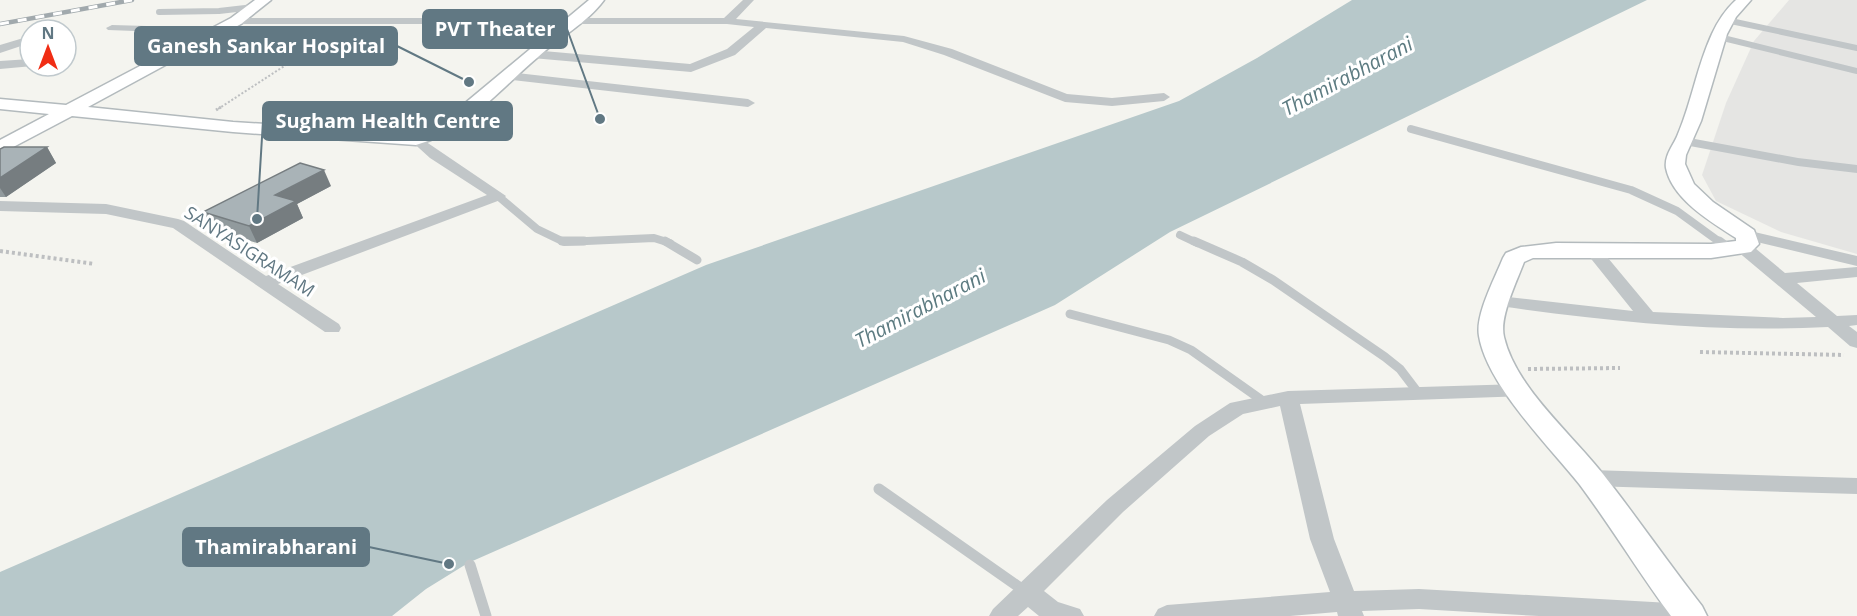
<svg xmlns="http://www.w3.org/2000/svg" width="1857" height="616" viewBox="0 0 1857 616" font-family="'Open Sans',sans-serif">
<rect width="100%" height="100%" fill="#f4f4ef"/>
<polygon fill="#e5e5e3" points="1789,0 1857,0 1857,254 1781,232 1716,201 1702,175 1726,103 1754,41"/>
<polygon fill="#b7c8ca" points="1352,0 1647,0 1170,232 1055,305 468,563 426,589 392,616 0,616 0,572 706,265 1179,101 1257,58"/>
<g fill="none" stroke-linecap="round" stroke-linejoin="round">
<g stroke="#b3babd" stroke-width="3">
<g id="secondary">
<path d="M255,0h16l-30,24 -153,83 145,15 181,11 44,-24 131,-109h15c-17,23 -45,38 -66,57 -38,32 -72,75 -122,88l-183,-13 -161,-16 -72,38v-14l49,-26 -49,-5v-10l66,6 165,-87z"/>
<path d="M1736,0h15l-15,17 -9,17 -26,87 -15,34 -1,9 9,20 19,18 41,28 5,14 -8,8 -40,6h-178l-9,4c-7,19 -25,55 -20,75 12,51 67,96 99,137 34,43 65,89 99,132l5,10h-36c-32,-43 -59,-88 -91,-131 -31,-39 -93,-100 -101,-149 -4,-21 16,-58 24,-78l3,-5 15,-6 35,-4 155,1 25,-3v-3c-25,-16 -64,-39 -70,-70 -2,-13 8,-23 12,-34 14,-33 19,-68 34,-100 6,-13 13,-24 24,-34z"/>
</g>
</g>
<polyline stroke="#bdbfc1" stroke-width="2" stroke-dasharray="2 2" stroke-linecap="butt" points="218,109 289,63"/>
<polyline stroke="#bdbfc1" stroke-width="3" stroke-dasharray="2 2" stroke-linecap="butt" points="216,110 221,107"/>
<g stroke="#bdbfc1" stroke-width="4" stroke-dasharray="3 3" stroke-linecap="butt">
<polyline points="0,251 95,264"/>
<polyline points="1700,352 1844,355"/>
<polyline points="1528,369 1620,368"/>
</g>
<g stroke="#c1c6c8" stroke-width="6">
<polyline points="159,12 219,11 254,7"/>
<polyline points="1726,20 1857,48"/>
<polyline points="1719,37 1857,71"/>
</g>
<g stroke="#c1c6c8" stroke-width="8">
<polyline points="1411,129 1631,190 1677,211 1721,243"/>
<polyline points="498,196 537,229 564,242 654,238 670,243"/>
<polyline points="1180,235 1197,243"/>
</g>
<g stroke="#c1c6c8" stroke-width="9">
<polyline points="562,241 584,241"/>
<polyline points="665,241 697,260"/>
<polyline points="1194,241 1242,262 1273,280 1385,357 1400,369 1419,394"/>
<polyline points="1719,241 1730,249"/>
<polyline points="1070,314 1169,340 1191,350 1263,401"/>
</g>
<g stroke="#c1c6c8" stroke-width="11">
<polyline points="879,489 1026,592"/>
<polyline points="470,565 486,616"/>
</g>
<g fill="#c1c6c8" fill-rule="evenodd">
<polygon points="743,0 754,0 736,19 904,36 952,49 1067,94 1112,98 1164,93 1170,97 1164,101 1112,106 1065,102 944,55 903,42 766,28 735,55 691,72 532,58 526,54 532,50 690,64 727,49 754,27 727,24 236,24 230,21 236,18 724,18"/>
<polygon points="112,25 216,28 222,31 216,34 108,30 106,28"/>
<polygon points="30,36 30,43 0,53 0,45"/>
<polygon points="30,59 30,66 33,66 0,69 0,61"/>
<polygon points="507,72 748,99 755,103 748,107 503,79 501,76 503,73"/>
<polygon points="416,135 506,196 503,199 278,284 339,324 341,328 339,332 325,332 173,228 106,214 0,211 0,201 106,204 178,219 184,221 266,276 487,195 430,158 409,139"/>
<polygon points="1684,137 1798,158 1857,165 1857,173 1798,166 1679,144 1677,141 1679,138"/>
<polygon points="1746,230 1857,256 1857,266 1740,238 1738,235"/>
<path d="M1743,242l6,1 36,30 72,-6v10l-60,6 40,33 20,-1v10l-8,1 8,6v16l-7,-2 -22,-19c-110,6 -220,-6 -329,-21l-6,-1 -3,-4 3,-4 6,-1 134,15 -49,-61 8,-5 6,1 55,66 130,6 33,-1 -79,-66 -2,-4z"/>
<polygon points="1520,384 1527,386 1530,391 1527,396 1300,404 1334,539 1354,591 1419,589 1688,604 1697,607 1700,616 1539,616 1419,609 1362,611 1364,616 1338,616 1337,612 1290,616 1154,616 1158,609 1167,605 1330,592 1310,539 1280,406 1243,414 1209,436 1123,512 1044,591 1058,602 1080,609 1084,616 1039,616 1028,607 1018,616 989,616 993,609 1107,500 1195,426 1230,403 1288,391"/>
<polygon points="1590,470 1857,478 1857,494 1590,486 1582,484 1579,478 1582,472"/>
</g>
<use href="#secondary" fill="#fff" fill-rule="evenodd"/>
<g stroke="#a1a9ad" stroke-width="4.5">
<polyline id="rail" points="0,24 132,0"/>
</g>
<use href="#rail" stroke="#fff" stroke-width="3" stroke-dasharray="9" stroke-linecap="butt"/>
</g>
<g fill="#919a9d">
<polygon points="47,147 56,163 6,197 0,197 0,149"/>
<polygon points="331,186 297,204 303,218 257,243 211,229 203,212"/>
</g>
<g fill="#767d80">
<polygon points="47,147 56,163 6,197 0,188 0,178"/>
<polygon points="324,170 331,186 297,204 303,218 257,243 249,226 275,195"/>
</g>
<g fill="#a9b3b7" stroke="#767d80" stroke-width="1.5">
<polygon points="4,147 47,147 0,178 0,149"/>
<polygon points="300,163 324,170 275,195 296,201 249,226 203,212"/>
</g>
<g text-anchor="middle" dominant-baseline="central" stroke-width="6" stroke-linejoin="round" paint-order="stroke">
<g font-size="18" fill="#617883" stroke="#fff">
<text transform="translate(250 251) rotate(33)">SANYASIGRAMAM</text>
</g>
<g font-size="20" font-style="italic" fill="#5c7b81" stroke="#fff">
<text transform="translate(1347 76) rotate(-28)">Thamirabharani</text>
<text transform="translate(920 308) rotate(-28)">Thamirabharani</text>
</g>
</g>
<path fill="none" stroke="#617883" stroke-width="2" d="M600 119L567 29M469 82L397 46M257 219L263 121M449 564L369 547"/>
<g fill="#617883" stroke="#fff" stroke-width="2">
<circle cx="600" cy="119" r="6"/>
<circle cx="469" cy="82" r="6"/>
<circle cx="257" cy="219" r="6"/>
<circle cx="449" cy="564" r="6"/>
</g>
<g fill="#617883" stroke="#617883" stroke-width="2">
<rect x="423" y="10" width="144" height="38" rx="6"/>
<rect x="135" y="27" width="262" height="38" rx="6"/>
<rect x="263" y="102" width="249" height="38" rx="6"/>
<rect x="183" y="528" width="186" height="38" rx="6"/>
</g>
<g font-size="20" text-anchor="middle" font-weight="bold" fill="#fff">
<text x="495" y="36">PVT Theater</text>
<text x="266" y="53">Ganesh Sankar Hospital</text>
<text x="388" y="128">Sugham Health Centre</text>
<text x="276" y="554">Thamirabharani</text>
</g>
<g transform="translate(48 48)"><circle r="28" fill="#ffffff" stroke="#c0c9cd" stroke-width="1.5"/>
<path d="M0-4.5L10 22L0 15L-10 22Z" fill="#f02d14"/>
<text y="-9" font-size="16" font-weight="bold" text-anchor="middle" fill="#617883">N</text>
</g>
</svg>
